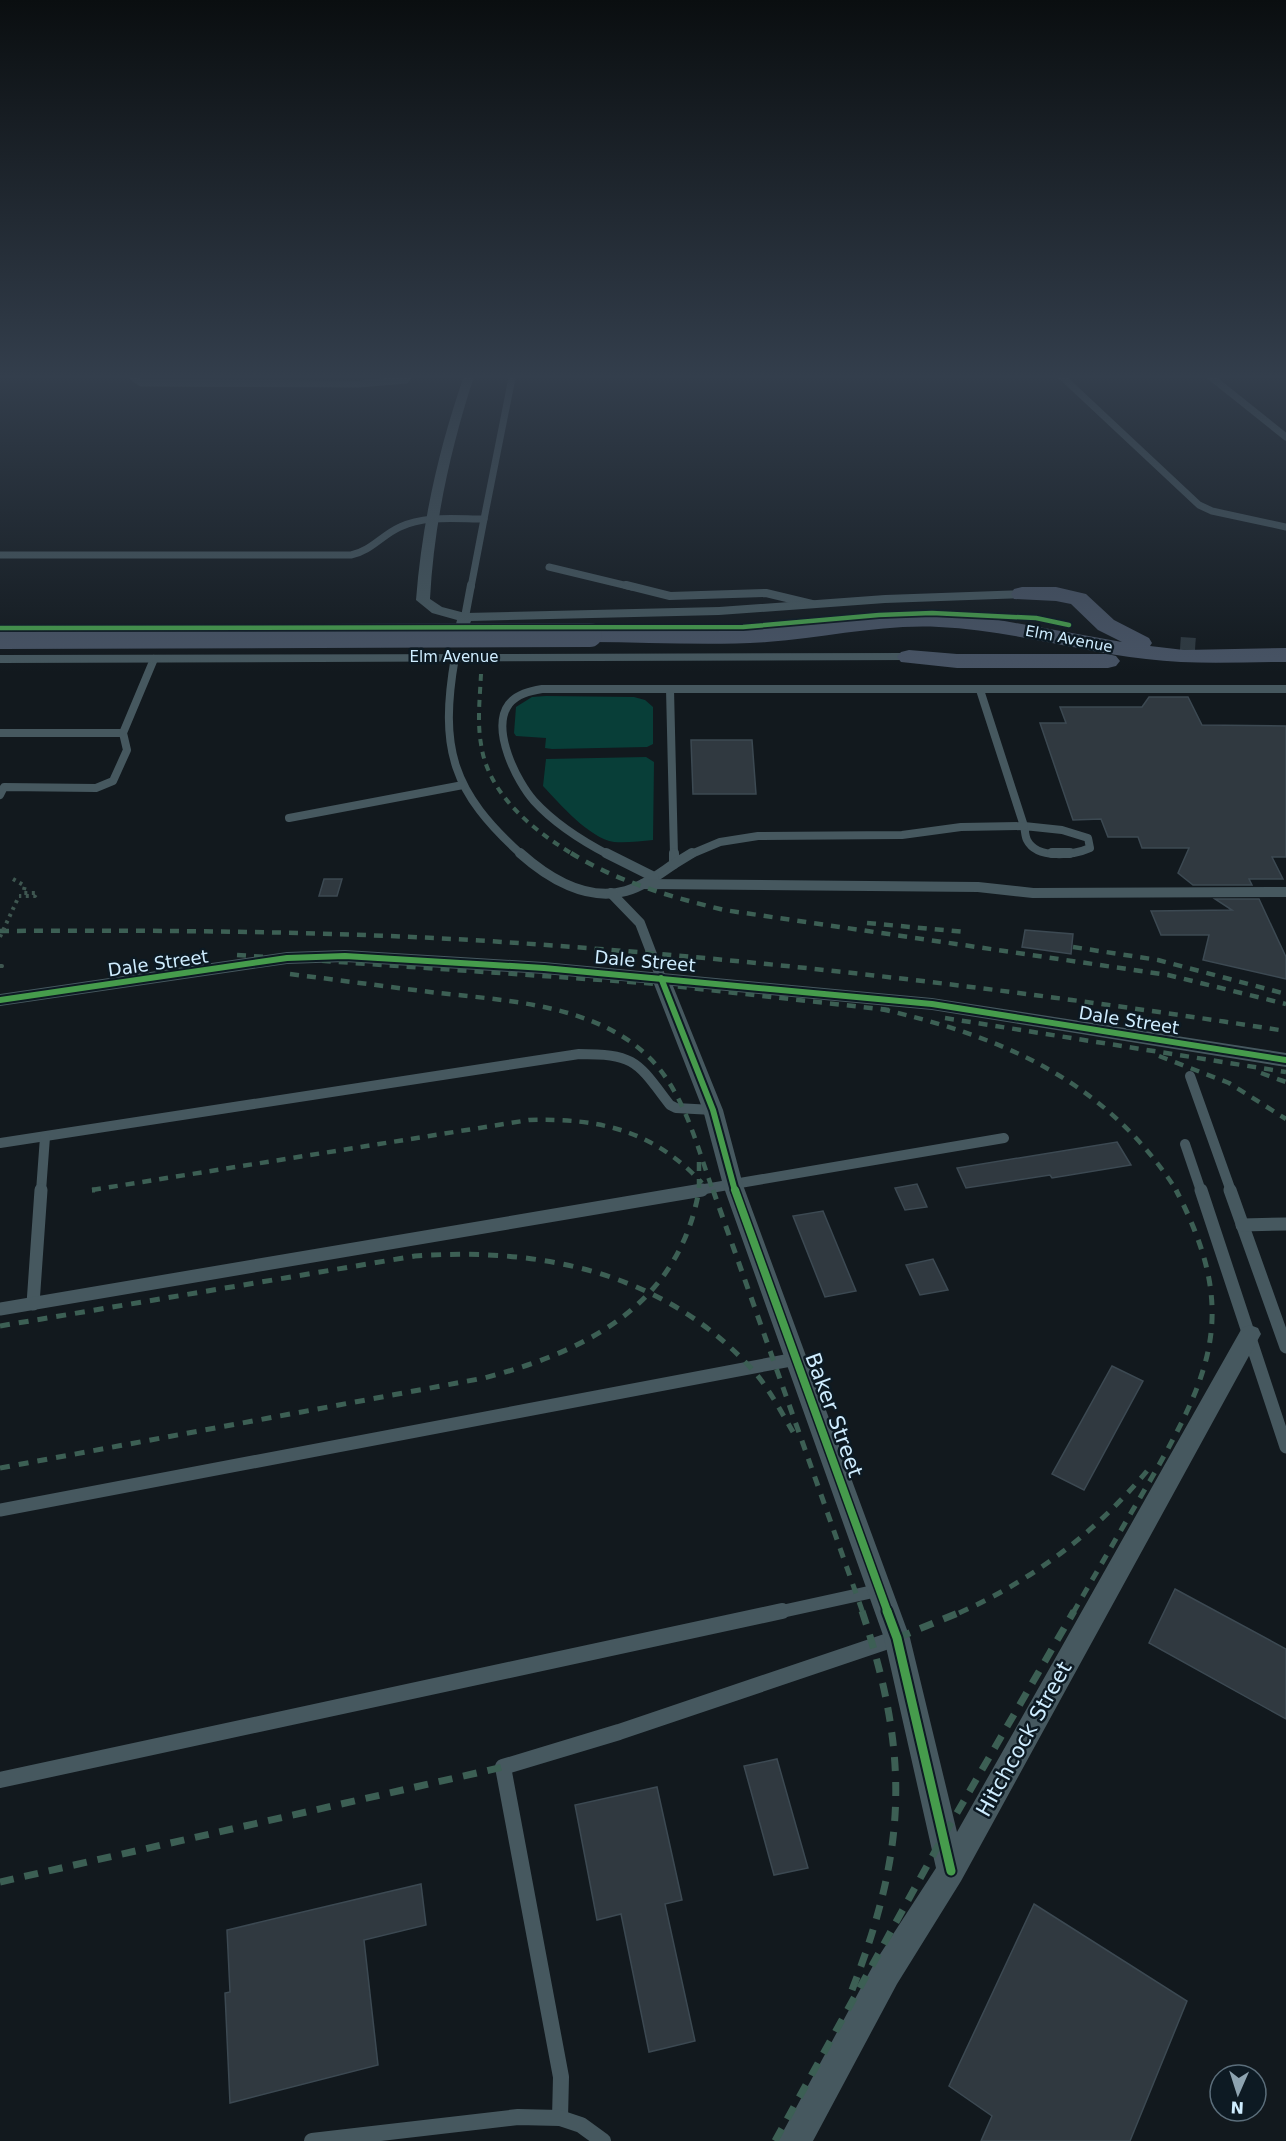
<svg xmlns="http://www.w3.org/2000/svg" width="1286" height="2141" viewBox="0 0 1286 2141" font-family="'DejaVu Sans',sans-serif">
<rect width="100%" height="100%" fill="#12191e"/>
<g fill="#083e38">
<polygon points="546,696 634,697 645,700 653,707 653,744 647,747 552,749 545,748 546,738 516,736 514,733 516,707 532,697"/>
<path d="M646,757l8,5 -1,78c-12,1 -26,3 -39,2 -25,-4 -54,-38 -71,-56l3,-27z"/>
</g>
<g fill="#303940" stroke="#3c4952" stroke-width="1.5">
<polygon points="1149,697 1188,697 1202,725 1286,726 1286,857 1272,857 1283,879 1249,879 1252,885 1193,885 1178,873 1189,848 1142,848 1138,837 1108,837 1101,819 1073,820 1040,723 1066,723 1060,707 1142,707"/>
<polygon points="691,740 752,740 756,794 693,794"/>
<polygon points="324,879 342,879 337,896 319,896"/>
<polygon points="1215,899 1259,899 1286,957 1286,979 1203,960 1209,935 1161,935 1151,911 1232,910"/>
<polygon points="1025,930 1073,934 1071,954 1022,947"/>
<polygon points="1117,1142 1131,1165 1052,1178 1050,1175 966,1188 957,1168"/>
<polygon points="917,1184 927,1207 905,1210 895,1188"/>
<polygon points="823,1211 856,1291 825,1297 793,1216"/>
<polygon points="933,1259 948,1290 920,1295 906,1265"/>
<polygon points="1112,1366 1143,1381 1084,1490 1052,1474"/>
<polygon points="1175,1589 1286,1649 1286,1719 1149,1643"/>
<polygon points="777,1759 808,1868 774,1875 744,1766"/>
<polygon points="657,1787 682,1900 665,1904 695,2041 649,2052 621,1914 597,1920 575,1805"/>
<polygon points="421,1884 426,1925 364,1940 378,2065 230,2103 225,1993 230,1992 227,1930"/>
<polygon points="1034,1904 1187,2001 1130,2141 981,2141 992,2116 949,2086"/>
</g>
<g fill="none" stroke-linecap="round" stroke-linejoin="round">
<polyline stroke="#2e3940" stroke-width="24" stroke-dasharray="24 12" stroke-linecap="butt" points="1180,649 1195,650"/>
<g stroke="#3e5650" stroke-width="4" stroke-dasharray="3 4.5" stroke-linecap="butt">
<polyline points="13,879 25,886 23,893 37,893 35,896 19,896"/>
<polyline points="0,966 2,966 0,969"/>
</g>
<g stroke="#46585f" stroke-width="7">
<polyline points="134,373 131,376 141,383 359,384 406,380 411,373"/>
<polyline points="1058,373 1199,505 1212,511 1286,527"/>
<polyline points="1206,373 1286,437"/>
<path d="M0,555h351c20,-4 31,-20 49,-28 25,-12 57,-8 84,-8l29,-146"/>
<polyline points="549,567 632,587"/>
<polyline points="471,587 484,519"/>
</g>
<g stroke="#46585f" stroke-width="8">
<polyline points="626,585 670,596 766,593 812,604"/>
<polyline points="465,617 471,585"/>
<path d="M455,657c-16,92 -3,135 67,198"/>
<polyline points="670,689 674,855"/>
<polyline points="980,690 1024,826"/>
<polyline points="0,733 123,733"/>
<polyline points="0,795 4,787 96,788 113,781 127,750 123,733 154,659"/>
<polyline points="289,818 463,785"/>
<path d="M1024,826l38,4 26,8 2,10c-16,7 -53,12 -63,-8 -2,-4 -2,-10 -3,-14z"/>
<path d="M609,855c-27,-14 -54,-31 -75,-54 -17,-19 -44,-72 -25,-97 8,-10 21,-13 33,-15h744"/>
<polyline points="689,855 720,842 758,836 902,835 961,827 1024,826"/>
</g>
<g stroke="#46585f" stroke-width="10">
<path d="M520,853c28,25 67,49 106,38 18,-5 33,-17 48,-27v-11"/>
<polyline points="606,853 654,877"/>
<polyline points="1052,853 1070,853"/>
<polyline points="674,864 692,853"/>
<polyline points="643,884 978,887 1033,893 1286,892"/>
<polyline points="611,893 640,923 661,978"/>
<polyline points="1190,1076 1231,1191"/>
<path d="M0,1143l579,-89c57,0 58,8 91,51l6,3 37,2"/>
<polyline points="1185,1144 1201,1191"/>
<polyline points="41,1191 45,1137"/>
<polyline points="693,1191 1004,1138"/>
</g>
<g stroke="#46585f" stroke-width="13">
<polyline points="1201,1190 1286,1447"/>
<polyline points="1230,1190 1286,1347"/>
<polyline points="1242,1225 1286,1224"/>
<polyline points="33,1304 41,1190"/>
<polyline points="0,1309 702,1190"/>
<polyline points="0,1510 796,1359"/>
<polyline points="775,1613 880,1590"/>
</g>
<g stroke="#46585f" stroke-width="16">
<polyline points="0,1780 782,1611"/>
<polyline points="560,2118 561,2077 503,1767 619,1732 897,1638"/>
<polyline points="312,2141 518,2117 560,2118 581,2125 603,2141"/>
</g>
<g fill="#46585f" fill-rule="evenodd">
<path d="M465,373h10c-24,74 -41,149 -45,226l12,8 23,6 254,-6 166,-12 137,-5 7,4 -7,4 -137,5 -166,12 -248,6 -4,10h-10l-2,-3 2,-8 -25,-7 -16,-13c6,-78 23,-153 49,-227z"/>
<polygon points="909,653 914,654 916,657 914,660 0,663 0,655"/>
<polygon points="345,950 544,962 932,998 1286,1053 1286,1067 932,1010 673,986 723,1110 743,1185 910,1638 957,1832 1242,1328 1250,1325 1258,1328 1261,1334 961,1881 897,1984 813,2141 778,2141 875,1962 936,1868 884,1638 723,1185 703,1110 654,984 544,974 345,962 287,964 0,1006 0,994 287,952"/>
</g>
<g fill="#475364" fill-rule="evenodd">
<path d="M1022,587h34l30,7 28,26 35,18 3,5 -2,3 34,4 102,-2v14c-47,0 -94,3 -140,-3 -70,-8 -137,-29 -207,-32 -58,-3 -114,11 -172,15 -59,4 -118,0 -177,0l-8,-2 -3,-5 3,-5 8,-2 155,1 150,-15 44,-1 60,7 123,22 -24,-12 -27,-26 -15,-3 -42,-2 -3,-5 3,-5z"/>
<polygon points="909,650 957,654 1108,654 1116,656 1120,661 1116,666 1108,668 957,668 901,662 897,657 901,652"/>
</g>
<path stroke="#3c5f54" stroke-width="4" stroke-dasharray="7 6" stroke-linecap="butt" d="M481,674c-1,23 -4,47 0,70 7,51 52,86 93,111"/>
<g stroke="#3c5f54" stroke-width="4.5" stroke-dasharray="9 8" stroke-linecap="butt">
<path d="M571,853c47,29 100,44 153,57l444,65 118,29"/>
<polyline points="867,923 965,932"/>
<path d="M0,931c162,-1 325,0 487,10 268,17 534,49 799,90"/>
<polyline points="1073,947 1158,960 1286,994"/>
<polyline points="237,955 645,983 889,1010"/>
<path d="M290,974c47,6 93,12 140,18 76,9 174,11 228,75 29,36 40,82 55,124"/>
<path d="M881,1009c123,28 225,72 296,182"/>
<polyline points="945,1018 1286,1072"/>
<polyline points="1159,1056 1229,1083 1286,1119"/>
<polyline points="1261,1073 1286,1082"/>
<polyline points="699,1162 699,1191"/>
<path d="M92,1190l437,-70c70,-2 124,10 173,63"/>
</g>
<g stroke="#3c5f54" stroke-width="5" stroke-dasharray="10 9" stroke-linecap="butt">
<polyline points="92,1190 95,1190"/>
<polyline points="713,1190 863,1613"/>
<path d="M0,1326l415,-70c125,-9 247,16 335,111 18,19 30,43 43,65"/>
<path d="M0,1468l484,-90c104,-27 195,-74 215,-188"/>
<path d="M959,1613c74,-33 136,-80 188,-142"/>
<path d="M1073,1613c26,-45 52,-90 78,-134 63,-110 87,-170 25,-289"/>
</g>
<g stroke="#3c5f54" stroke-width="7" stroke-dasharray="14 11" stroke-linecap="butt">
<polyline points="897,1638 963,1611"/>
<polyline points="0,1882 503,1767"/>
<path d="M852,1990c55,-142 58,-234 10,-379"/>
<polyline points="775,2141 943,1837 1074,1611"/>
</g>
<polyline stroke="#3e5650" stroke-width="4" stroke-dasharray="3 4.5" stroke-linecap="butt" points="0,937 19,896"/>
<polyline stroke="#475364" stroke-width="24" points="0,637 590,635"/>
<g stroke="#0d1a23" stroke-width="8">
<polyline id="cycleway-far3" points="0,628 743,627 879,615 932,613 1036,618 1069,625"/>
</g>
<g stroke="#0d1a23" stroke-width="10">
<g id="cycleway-far2">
<polyline points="661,978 713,1110 735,1191"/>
<polyline points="0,1000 287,958 345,956 544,968 932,1004 1286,1060"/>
</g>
</g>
<g stroke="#0d1a23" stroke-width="11">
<polyline id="cycleway-far1" points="735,1190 888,1613"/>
</g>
<g stroke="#0d1a23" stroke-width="13">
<polyline id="cycleway" points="887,1611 897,1638 951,1871"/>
</g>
<use href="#cycleway-far3" stroke="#469c4c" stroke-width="4.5"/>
<use href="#cycleway-far2" stroke="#469c4c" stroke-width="6"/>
<use href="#cycleway-far1" stroke="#469c4c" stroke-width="8"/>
<use href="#cycleway" stroke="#469c4c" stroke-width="9"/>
</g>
<linearGradient id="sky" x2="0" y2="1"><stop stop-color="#0a0e10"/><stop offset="0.56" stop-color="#333e4c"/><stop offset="1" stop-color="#333e4c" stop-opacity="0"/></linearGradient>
<rect width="1286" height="672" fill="url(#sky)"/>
<g text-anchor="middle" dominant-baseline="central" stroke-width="5" stroke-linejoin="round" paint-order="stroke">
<g font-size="15" fill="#cfedff" stroke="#0d1a23">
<text transform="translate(1069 639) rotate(11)">Elm Avenue</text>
<text x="454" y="657">Elm Avenue</text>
</g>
<g font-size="18" fill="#cfedff" stroke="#0d1a23">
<text transform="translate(645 961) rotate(5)">Dale Street</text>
<text transform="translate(158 963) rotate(-8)">Dale Street</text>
<text transform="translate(1129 1020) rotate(9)">Dale Street</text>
</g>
<g font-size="21" fill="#cfedff" stroke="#0d1a23">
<text transform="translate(834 1415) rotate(70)">Baker Street</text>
<text transform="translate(1024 1739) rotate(-61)">Hitchcock Street</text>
</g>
</g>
<g transform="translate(1238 2093) rotate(183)"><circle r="28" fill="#0d1a23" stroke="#5b6e7b" stroke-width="1.5"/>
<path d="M0-4.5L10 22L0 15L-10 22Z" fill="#8da3b0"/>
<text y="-9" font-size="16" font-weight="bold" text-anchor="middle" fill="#cfedff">N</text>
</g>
</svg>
